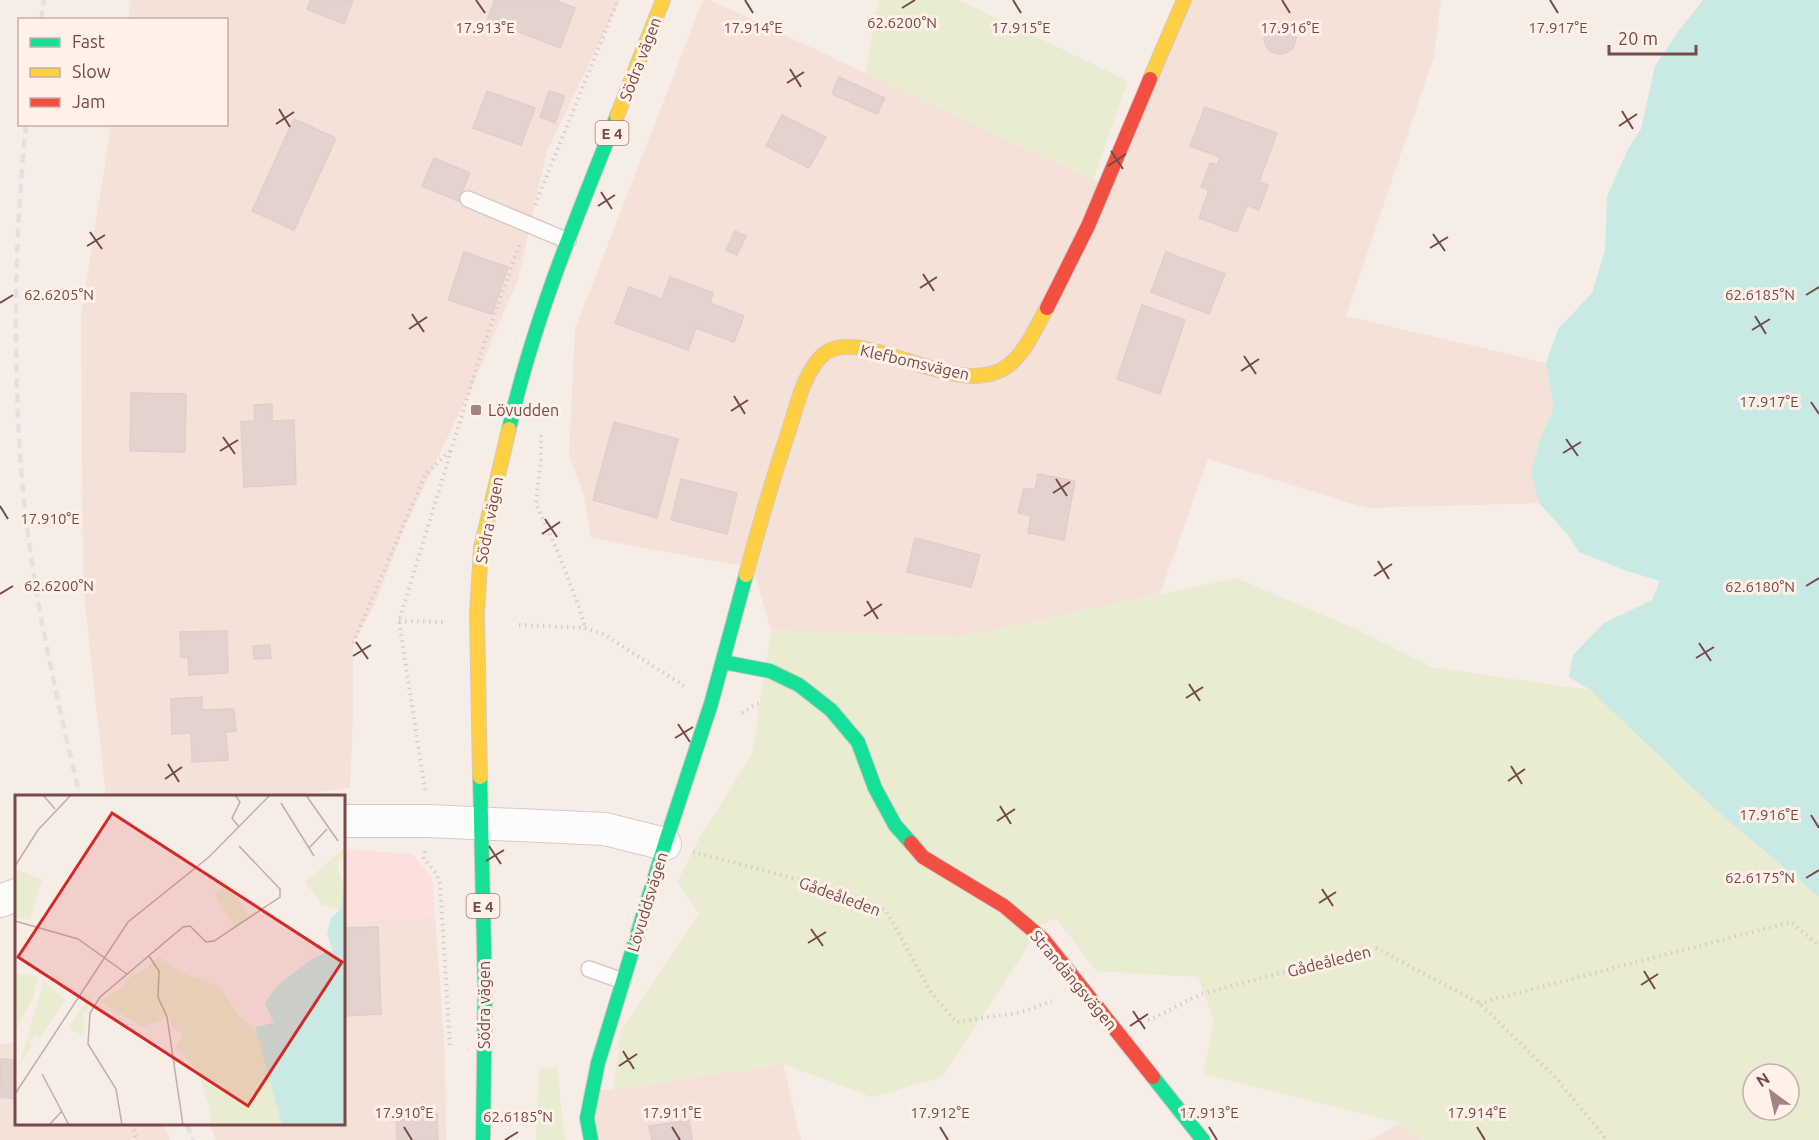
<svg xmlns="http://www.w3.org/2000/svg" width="1819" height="1140" viewBox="0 0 1819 1140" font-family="Ubuntu,sans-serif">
<rect width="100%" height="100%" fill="#f7ede7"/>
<g fill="#f4e1d8">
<polygon points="131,0 620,0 547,151 518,279 474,382 405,526 374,606 353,643 353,718 350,788 287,796 106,796 83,586 81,316 111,125 226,124 226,20 128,19"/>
<polygon points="703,0 710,0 1108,187 1181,0 1441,0 1434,56 1346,316 1546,363 1554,407 1539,442 1531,473 1539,503 1366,508 1208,459 1160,594 960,637 771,630 753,568 591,538 584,496 569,455 575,329"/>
<polygon points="435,916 445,1054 446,1140 216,1140 210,1124 344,1124 344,923"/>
<polygon points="16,1042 16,1124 164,1124 170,1140 0,1140 0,1044"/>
<polygon points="783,1064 801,1140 585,1140 583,1090 613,1090"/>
<polygon points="1400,1123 1422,1140 1371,1140"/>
</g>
<polygon fill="#fbe0dd" points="344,849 412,854 432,877 435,916 344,923"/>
<g fill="#e9ecd1" fill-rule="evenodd">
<polygon points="879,0 959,0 1128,81 1093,180 865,73"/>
<path d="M1236,578l118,50 78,39 158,23 127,121 102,86v243h-397l-22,-17 -197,-49 11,-53 -16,-44 -102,-6 -40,-53 -15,8 -99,151 -70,20 -89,-33 -170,26 8,-58 78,-119 -22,-30 25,-50 50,-78 19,-125 189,7zM1753,1074h36v36h-36z"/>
<path d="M557,1067c4,24 3,49 9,73h-30l3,-72z"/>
</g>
<polygon fill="#c9eae4" points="1703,0 1819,0 1819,897 1717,811 1590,690 1569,677 1573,655 1604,623 1652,600 1660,581 1627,571 1579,552 1568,535 1539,503 1531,473 1539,442 1554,407 1546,363 1558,329 1592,293 1605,250 1607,197 1628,149 1641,129 1655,66 1680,29"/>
<g fill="#e3d3cf" stroke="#e0cec9" stroke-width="1.5">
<polygon points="311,0 353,0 344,24 307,9"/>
<polygon points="495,0 555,0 575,8 560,48 487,20"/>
<circle cx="1280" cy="38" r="16"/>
<polygon points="839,77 885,98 877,114 832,94"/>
<polygon points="487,91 535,108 521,145 473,128"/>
<polygon points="549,91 565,96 555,123 540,117"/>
<polygon points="1205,107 1277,133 1259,182 1268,185 1259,210 1247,205 1237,232 1199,218 1209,190 1201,187 1210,163 1217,165 1220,157 1190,146"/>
<polygon points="782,115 826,137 809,168 766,146"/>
<polygon points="294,119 336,138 294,230 252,211"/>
<polygon points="434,158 470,173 458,201 422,186"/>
<polygon points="735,231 746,236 737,255 726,250"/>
<polygon points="464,252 508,267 492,314 448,300"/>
<polygon points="1166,252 1225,274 1209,314 1151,292"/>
<polygon points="670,277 713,293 710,303 744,316 734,342 696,328 688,350 615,323 629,287 662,299"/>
<polygon points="1142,305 1185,320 1160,394 1117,379"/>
<polygon points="131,393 186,394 185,452 130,451"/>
<polygon points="272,404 272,421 294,420 296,484 244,487 241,422 255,421 254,405"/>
<polygon points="614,422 678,439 657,518 593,500"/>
<polygon points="1038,474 1075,481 1064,540 1028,533 1031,516 1018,513 1024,488 1035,490"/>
<polygon points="681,479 737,493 727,534 671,520"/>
<polygon points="915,538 980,555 971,587 907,572"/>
<polygon points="227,631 228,673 189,675 188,657 181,657 180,632"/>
<polygon points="270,645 271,658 254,659 253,646"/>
<polygon points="202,697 202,710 234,709 236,731 226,732 228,760 192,762 191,733 172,734 171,699"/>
<polygon points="378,927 381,1014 344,1016 344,928"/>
<polygon points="1,1059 16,1060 16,1099 0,1097"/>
<polygon points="437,1114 438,1140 397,1140 396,1115"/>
<polygon points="689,1120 692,1140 652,1140 649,1126"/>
</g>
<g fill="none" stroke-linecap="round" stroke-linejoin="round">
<g stroke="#d8c9c5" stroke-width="18">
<g id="lane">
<polyline points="468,199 568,241"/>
<polyline points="589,969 623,981"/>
</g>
</g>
<g stroke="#d8c9c5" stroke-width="34">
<g id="street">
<polyline points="344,821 429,821 605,829 665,844"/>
<polyline points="0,901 16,895"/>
</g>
</g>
<g stroke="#d7c8c4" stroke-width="16">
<g id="fast">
<path d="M509,429c24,-108 67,-210 108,-313"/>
<polyline points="723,662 770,671 799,685 831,710 858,742 875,788 895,825 911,843"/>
<polyline points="480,777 485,989 483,1140"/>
<polyline points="1153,1077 1203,1140"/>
<polyline points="591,1140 587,1118 598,1063 665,844 711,704 746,575"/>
</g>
</g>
<g stroke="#d7c8c4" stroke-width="16">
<g id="slow">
<polyline points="1150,79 1184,0"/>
<polyline points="617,116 663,0"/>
<path d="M746,575c13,-49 27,-97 43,-145 8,-24 13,-51 30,-71 35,-44 138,47 190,6 18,-15 27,-38 38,-57"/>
<polyline points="480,777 477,614 481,548 509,429"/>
</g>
</g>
<g stroke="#d7c8c4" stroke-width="16">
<g id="jam">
<polyline points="1047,308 1088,226 1150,79"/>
<polyline points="911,843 923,857 1004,906 1043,939 1153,1077"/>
</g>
</g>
<g stroke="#d8cbc9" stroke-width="4" stroke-dasharray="1.5 4.5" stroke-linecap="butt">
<polyline points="535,205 618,0"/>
<polyline points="541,435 541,458 536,504 557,550 579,607 585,628"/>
<polyline points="399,621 446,622"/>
<polyline points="519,625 585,628 605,635 684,686"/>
<polyline points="353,643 425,475 451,450"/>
<polyline points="742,713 754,705 762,703"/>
<polyline points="425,790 399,621 481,353 520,243"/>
<polyline points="425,851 424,858 437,875 440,884 450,1045"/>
<polyline points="693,852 819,885 886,910 930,991 956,1022 1022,1012 1052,1001"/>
<polyline points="1479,1003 1791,922 1819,946"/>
<polyline points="1148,1020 1150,1020 1201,994 1376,948 1479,1003 1555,1077 1607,1140"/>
<polyline points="132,1124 137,1140"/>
</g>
<use href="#lane" stroke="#fefcfb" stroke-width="15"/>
<use href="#street" stroke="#fefcfb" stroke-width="32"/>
<use href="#fast" stroke="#16e098" stroke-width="14"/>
<use href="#slow" stroke="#ffcf43" stroke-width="14"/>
<use href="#jam" stroke="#f24e42" stroke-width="14"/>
<g stroke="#e3e0e4" stroke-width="4.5" stroke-dasharray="9 6" stroke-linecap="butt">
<polyline points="41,20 44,0"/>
<path d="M26,124c-11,110 -13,218 -6,328 7,116 33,231 60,344"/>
<polyline points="187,1124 193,1140"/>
</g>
</g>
<path fill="none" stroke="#764b47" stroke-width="2" d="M476,0l9,13M745,0l8,13M1013,0l8,13M1282,0l8,13M1550,0l8,13M902,8l13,-8M790,69l11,18M787,83l17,-11M279,109l11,18M1622,111l11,18M276,124l18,-12M1619,126l18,-12M1111,151l12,18M1108,166l18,-12M601,192l11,17M598,206l17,-11M90,232l12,17M1433,234l12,17M87,246l18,-11M1430,248l18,-11M923,274l11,17M920,288l17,-11M1806,295l13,-8M0,303l13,-8M412,314l12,18M1755,316l11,18M409,329l18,-12M1752,330l18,-11M1244,356l12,18M1241,371l18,-12M734,396l11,18M1811,402l8,12M731,411l17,-11M223,437l12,17M1566,439l12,17M220,451l18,-11M1563,453l18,-11M1056,479l11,17M1053,493l17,-11M0,506l8,13M545,519l12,18M542,534l18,-12M1378,561l11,18M1374,576l18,-12M1806,586l13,-8M0,594l13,-8M867,601l11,18M864,616l18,-12M356,642l12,17M1699,643l12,18M353,656l18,-11M1696,658l18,-11M1189,684l11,17M1186,698l17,-11M678,724l12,18M675,738l18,-11M168,764l11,18M1511,766l11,18M165,779l17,-12M1508,781l17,-12M1000,806l11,18M1811,815l8,13M997,821l18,-12M489,846l12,18M486,861l18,-11M1806,878l13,-8M1322,889l11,17M1319,903l17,-11M811,929l12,17M808,943l18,-11M1644,971l11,18M1641,985l17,-11M1133,1011l12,18M1130,1026l18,-12M623,1051l11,18M619,1066l18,-12M404,1127l8,13M672,1127l8,13M940,1127l8,13M1209,1127l8,13M1477,1127l8,13M505,1140l13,-8"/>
<rect fill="#a3847f" stroke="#fff0e8" stroke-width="2" x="470" y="404" width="12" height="12" rx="3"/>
<g text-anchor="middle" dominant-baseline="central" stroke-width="6" stroke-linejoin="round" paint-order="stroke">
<g fill="#fff0e8" stroke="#9f7c77" stroke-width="1.5">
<rect x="595.5" y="121" width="33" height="24" rx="4.5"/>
<rect x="466.5" y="894" width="33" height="24" rx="4.5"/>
</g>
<g font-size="15" font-weight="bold" fill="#764b47">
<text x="612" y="133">E 4</text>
<text x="483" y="906">E 4</text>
</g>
<g font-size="16" fill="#764b47" stroke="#fff0e8">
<text transform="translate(640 59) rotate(-69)">Södra vägen</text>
<text transform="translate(915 362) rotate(13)">Klefbomsvägen</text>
<text transform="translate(489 520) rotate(-79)">Södra vägen</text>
<text transform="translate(840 896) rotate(20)">Gådeåleden</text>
<text transform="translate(647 902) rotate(-73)">Lövuddsvägen</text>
<text transform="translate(1329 961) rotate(-14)">Gådeåleden</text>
<text transform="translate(1074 980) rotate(50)">Strandängsvägen</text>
<text transform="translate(484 1005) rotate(-90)">Södra vägen</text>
</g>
<g font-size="16" fill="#764b47" stroke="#fff0e8" text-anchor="start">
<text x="488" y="410">Lövudden</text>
</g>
</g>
<g transform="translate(15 795)">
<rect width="330" height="330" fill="#f7ede7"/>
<path d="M330,53v12l-6,-1 -2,7 8,20 -5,23 -18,-4 -17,-23zM1,74l26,11 -12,40 -15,-3zM212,87l21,34 -13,10 -20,-32zM143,161l23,16 40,16 17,27 18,16 26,94h-71l-1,-16 -13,-39 -21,-22 7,-13 -12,-9 -1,-10 -27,11 -43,-26 25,-15v-6l20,-10zM0,178l23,4 -5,21 -18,34zM29,185l21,20 -25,38 -5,-3 -6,9 4,2 -14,19zM77,197l-5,21h-6l4,9 -3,13 -14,-7z" fill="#e9ecd1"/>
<path d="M330,90v240h-63l-27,-98 19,-4 -9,-20 12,-17 38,-29 18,-7 -6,-16 4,-16 9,-9z" fill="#c9eae4"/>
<path fill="none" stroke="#c3aca7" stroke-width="1.5" d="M28,0l12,14M220,0l5,7 -8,16 7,9M291,0l32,46M266,8l33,53M294,53l18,-19M0,71l23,-36 33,-35M0,126l63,18 49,35M134,161l10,15 -1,26 9,20 16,108M27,279l27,51M0,299l113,-172 81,-65 61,-62M34,330l13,-14M107,330l-6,-36 -28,-45 2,-31 10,-16 83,-70 7,-1 16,16 8,-1 66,-44v-8l-41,-43"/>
<path fill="#d62828" fill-opacity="0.15" stroke="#d62828" stroke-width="3" d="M97,18l230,149 -94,144 -230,-149z"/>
<rect width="330" height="330" fill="none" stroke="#764b47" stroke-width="3"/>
</g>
<g font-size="15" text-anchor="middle" fill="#764b47" stroke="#fff0e8" stroke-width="6" stroke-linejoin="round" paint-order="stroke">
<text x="902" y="28">62.6200°N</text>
<text x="485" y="33">17.913°E</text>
<text x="753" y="33">17.914°E</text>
<text x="1021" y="33">17.915°E</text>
<text x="1290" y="33">17.916°E</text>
<text x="1558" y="33">17.917°E</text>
<text x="59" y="300">62.6205°N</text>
<text x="1760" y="300">62.6185°N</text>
<text x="1769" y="407">17.917°E</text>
<text x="50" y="524">17.910°E</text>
<text x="59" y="591">62.6200°N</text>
<text x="1760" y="592">62.6180°N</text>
<text x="1769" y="820">17.916°E</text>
<text x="1760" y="883">62.6175°N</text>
<text x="404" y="1118">17.910°E</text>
<text x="672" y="1118">17.911°E</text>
<text x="940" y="1118">17.912°E</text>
<text x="1209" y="1118">17.913°E</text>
<text x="1477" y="1118">17.914°E</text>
<text x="518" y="1122">62.6185°N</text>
</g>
<rect x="18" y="18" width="210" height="108" fill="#fff0e8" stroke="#c8aea8" stroke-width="1.5"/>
<rect x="30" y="38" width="30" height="9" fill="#16e098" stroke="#c8aea8" stroke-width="1.5"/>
<text x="72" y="48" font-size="18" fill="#764b47">Fast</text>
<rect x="30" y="68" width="30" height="9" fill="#ffcf43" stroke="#c8aea8" stroke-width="1.5"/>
<text x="72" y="78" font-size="18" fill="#764b47">Slow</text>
<rect x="30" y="98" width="30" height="9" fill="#f24e42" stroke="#c8aea8" stroke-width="1.5"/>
<text x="72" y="108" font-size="18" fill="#764b47">Jam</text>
<g transform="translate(1771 1092) rotate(327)"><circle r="28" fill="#fff0e8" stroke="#c8aea8" stroke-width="1.5"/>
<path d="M0-4.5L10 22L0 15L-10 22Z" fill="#a3847f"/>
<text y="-9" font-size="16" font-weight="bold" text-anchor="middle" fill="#764b47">N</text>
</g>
<path d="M1609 45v9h87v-9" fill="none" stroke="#764b47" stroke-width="3"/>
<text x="1618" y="45" font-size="18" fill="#764b47" stroke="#fff0e8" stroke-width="4.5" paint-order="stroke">20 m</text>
</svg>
